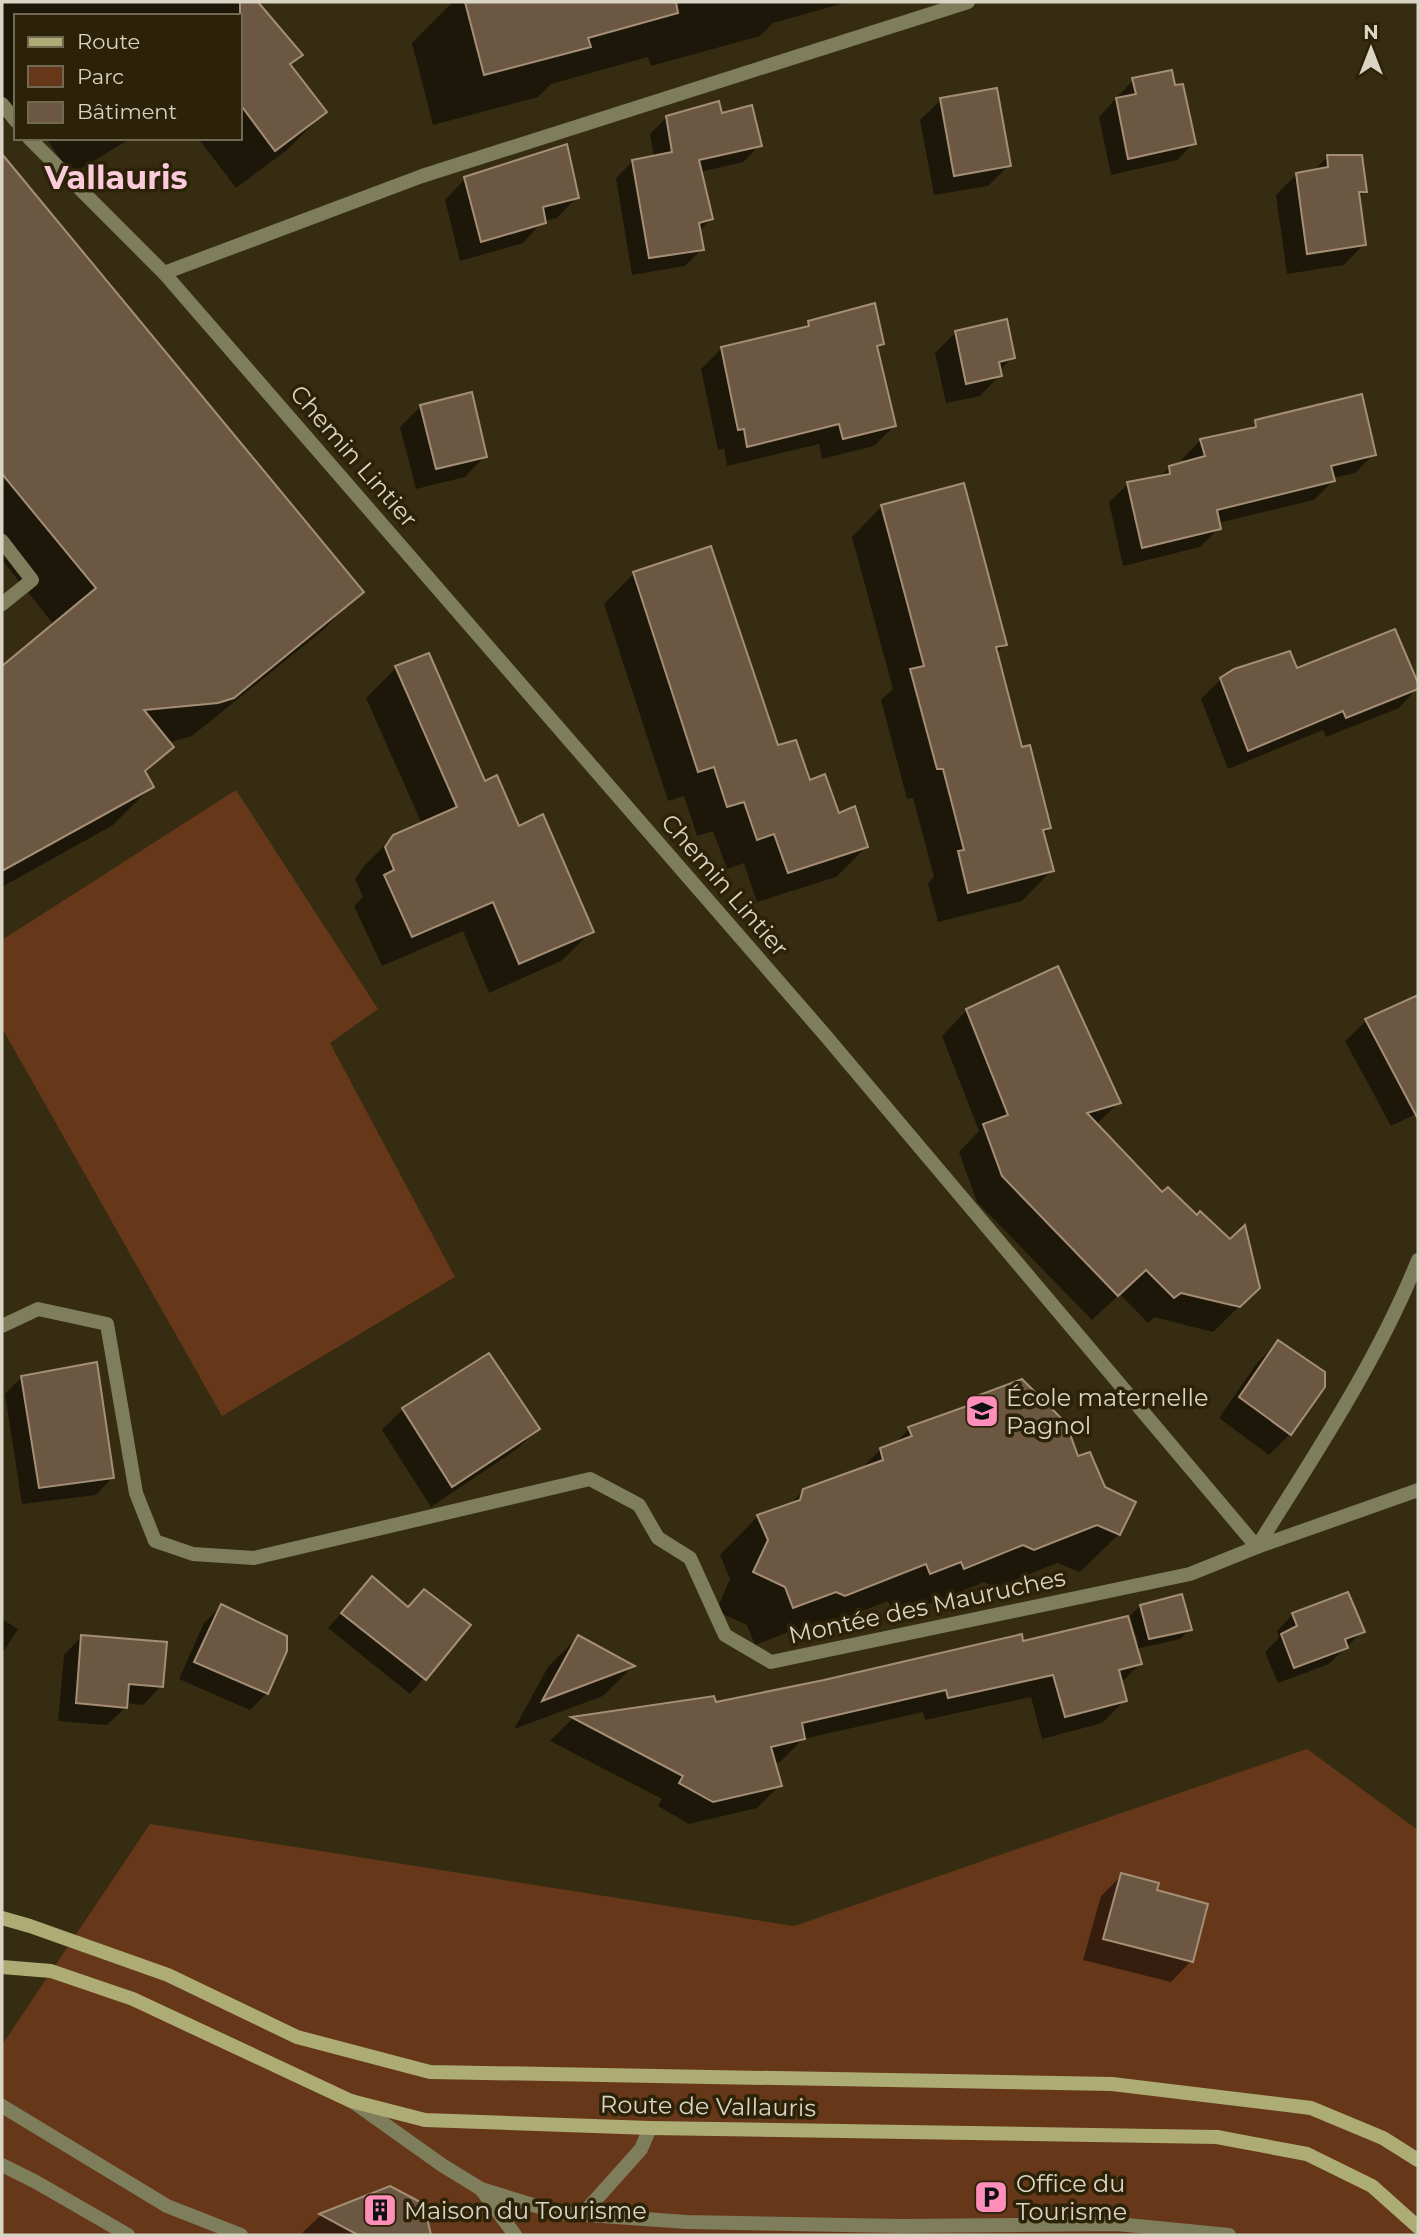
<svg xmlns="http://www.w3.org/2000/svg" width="1420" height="2237" viewBox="0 0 1420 2237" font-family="Montserrat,sans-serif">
<rect width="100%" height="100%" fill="#362c12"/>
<g fill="#663819">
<polygon points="236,790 378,1009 330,1043 455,1277 222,1416 2,1028 2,940"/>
<polygon points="1307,1749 1418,1830 1418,2235 2,2235 2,2045 150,1824 794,1926"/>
</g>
<g fill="#0007" fill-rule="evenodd">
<polygon points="2,2 250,2 297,57 289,65 325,112 287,150 236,188 198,138 240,138 240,16 16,16 16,110 2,122"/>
<polygon points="453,2 848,2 773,23 760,36 651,66 648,57 551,84 538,97 433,125 412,43"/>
<polygon points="1133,80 1194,143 1177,160 1111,175 1099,117"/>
<polygon points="941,100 1009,165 988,186 934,195 920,120"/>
<polygon points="721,115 760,145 743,162 700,172 711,219 699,231 702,249 685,266 632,275 616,178 633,161 654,157 650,134 667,117"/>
<polygon points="46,138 131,138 71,175"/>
<polygon points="1327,157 1365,191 1358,198 1364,244 1344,265 1287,274 1276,195 1297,174 1313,172"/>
<polygon points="12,170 361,592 322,631 192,736 168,743 171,747 145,774 152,786 113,825 2,887 2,668 54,625 2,560 2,177"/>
<polygon points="465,179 577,197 557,218 543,221 523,243 460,261 445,200"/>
<polygon points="809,323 882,344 877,350 894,426 874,446 822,459 819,444 727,466 724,448 718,450 701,369 722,348 802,330"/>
<polygon points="956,332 1013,357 999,371 1000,375 980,396 946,403 935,353"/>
<polygon points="420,407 485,456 465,477 416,489 400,427"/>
<polygon points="1256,422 1374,454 1355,473 1332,478 1333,481 1314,500 1218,523 1219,528 1200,547 1123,566 1109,502 1128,484 1159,478 1170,467 1184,463 1182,459 1201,440 1247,431"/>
<polygon points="882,506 1005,644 996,654 1021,750 1050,828 1043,835 1052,870 1022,901 938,922 928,883 934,877 913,798 907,799 881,700 893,689 852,537"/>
<polygon points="634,573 777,747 866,847 836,877 757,902 744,863 727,869 713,831 697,836 684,796 668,801 604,604"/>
<polygon points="1394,632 1418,687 1399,708 1326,737 1323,730 1228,769 1201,699 1221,679 1296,670"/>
<polygon points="396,668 518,828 592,931 561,961 489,993 463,931 382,966 354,906 363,897 355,879 363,867 394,836 422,824 366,698"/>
<polygon points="1412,999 1418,1010 1418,1113 1391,1126 1345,1041 1366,1021"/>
<path d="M967,1010l151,93 -22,22 66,70 96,93 -45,44 -59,-15 -6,6 -28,-29 -28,26 -115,-118 -18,-50 20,-21 -37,-95zM1173,1289l60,14v4l-61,-15z"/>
<polygon points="1278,1342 1323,1387 1290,1434 1269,1455 1219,1418 1257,1363"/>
<polygon points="22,1377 112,1478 96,1495 22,1504 5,1394"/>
<polygon points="975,1398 1077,1458 1119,1534 1080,1572 1057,1563 995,1588 984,1582 925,1606 923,1599 892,1611 888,1601 805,1633 796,1629 755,1645 747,1625 716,1611 730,1579 720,1555 758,1516 789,1506 804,1490 860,1470 881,1449 894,1445 909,1429 964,1408"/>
<polygon points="403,1409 538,1429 517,1449 431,1507 382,1430"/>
<polygon points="372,1579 407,1609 468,1625 410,1694 328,1628"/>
<polygon points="221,1606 267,1693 250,1710 179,1679 204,1623"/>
<polygon points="1140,1606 1190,1629 1180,1639 1136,1649 1140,1664 1121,1683 1125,1700 1102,1723 1042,1739 1031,1697 925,1720 923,1712 803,1739 780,1762 774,1763 780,1785 757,1808 689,1824 658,1806 662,1799 550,1741 572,1719 713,1698 715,1704 1022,1643 1134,1644 1138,1643 1130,1616"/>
<polygon points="1293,1614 1362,1632 1329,1664 1278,1683 1265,1652 1279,1638 1277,1631"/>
<polygon points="2,1619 18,1629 2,1654"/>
<polygon points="82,1636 161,1686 143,1705 126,1703 126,1707 107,1725 58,1721 64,1655"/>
<polygon points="578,1637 632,1667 603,1696 514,1729 548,1667"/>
<polygon points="1122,1875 1155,1891 1191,1961 1171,1982 1083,1960 1101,1896"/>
<polygon points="390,2188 423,2205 431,2235 300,2235 320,2216"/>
</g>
<g fill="#6c5842" stroke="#a48e76" stroke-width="2">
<polygon points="240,2 258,2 303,55 290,64 327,112 275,151 240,104"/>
<polygon points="465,2 676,2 678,13 588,38 591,47 484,75"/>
<polygon points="1172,70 1175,85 1183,84 1196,144 1128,159 1116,98 1136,94 1132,78"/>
<polygon points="997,88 1011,166 954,176 940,98"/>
<polygon points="719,101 722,113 752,105 762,146 699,160 713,219 699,223 704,250 649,258 632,160 672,152 666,116"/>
<polygon points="567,144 579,198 543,207 546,223 481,242 464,177"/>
<polygon points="2,154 364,592 234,698 218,703 144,710 174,747 145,771 154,787 2,871 2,666 96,588 2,474"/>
<polygon points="1327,155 1362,155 1367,192 1359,192 1366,245 1307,254 1296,173 1328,167"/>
<polygon points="875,303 884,344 877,346 896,426 843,439 839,424 747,447 744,429 738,430 721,347 809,326 808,321"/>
<polygon points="1007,319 1015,358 999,362 1002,376 966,384 955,331"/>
<polygon points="472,392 487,457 436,469 420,405"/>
<polygon points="1362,394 1376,455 1331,466 1335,481 1217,510 1221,529 1142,548 1127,482 1170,474 1169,466 1205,456 1200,439 1256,427 1255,420"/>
<polygon points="964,483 1007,645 996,647 1022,747 1030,745 1051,828 1043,830 1054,871 968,893 958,851 964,850 943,769 937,769 910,669 924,666 881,505"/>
<polygon points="711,546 778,745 796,740 810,780 825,774 839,813 855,806 868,847 788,873 774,834 757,840 744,802 727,807 714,767 698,772 633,572"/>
<polygon points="1395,629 1418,683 1418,689 1346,718 1343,711 1248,751 1220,678 1234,669 1290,651 1297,668"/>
<polygon points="429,653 485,781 497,775 519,826 543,814 594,932 519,964 493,902 412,937 384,875 394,870 385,847 393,835 457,807 395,666"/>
<polygon points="1058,966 1121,1103 1087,1113 1162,1192 1168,1187 1197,1215 1200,1211 1230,1239 1245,1225 1260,1288 1240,1307 1181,1293 1174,1298 1146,1270 1118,1296 1002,1176 983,1124 1008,1115 966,1009"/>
<polygon points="1418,995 1418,1119 1365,1019"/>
<polygon points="1278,1340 1325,1372 1325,1387 1291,1435 1239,1397"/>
<polygon points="489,1353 540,1429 452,1487 402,1408"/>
<polygon points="97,1362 114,1478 39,1488 21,1376"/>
<polygon points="1022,1379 1066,1423 1078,1456 1090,1452 1105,1487 1136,1502 1120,1535 1097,1525 1034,1550 1023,1545 964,1569 961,1562 930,1574 926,1564 845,1596 836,1592 793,1608 785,1587 753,1572 768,1540 757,1515 800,1500 803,1489 883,1460 880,1448 912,1436 908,1427 970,1405 974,1397"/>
<polygon points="372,1576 408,1607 424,1589 471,1625 426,1680 341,1613"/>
<polygon points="1348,1592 1365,1632 1345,1639 1348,1648 1294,1668 1281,1634 1297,1626 1292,1613"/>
<polygon points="1182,1594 1192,1630 1149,1639 1140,1605"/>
<polygon points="221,1604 287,1636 287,1651 268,1694 194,1662"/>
<polygon points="1128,1616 1142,1664 1119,1670 1127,1701 1065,1717 1053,1675 948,1698 946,1690 802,1723 805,1739 771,1747 782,1786 713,1802 679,1783 683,1776 571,1717 714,1696 716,1702 824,1680 1022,1634 1023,1641"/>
<polygon points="81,1635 167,1642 163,1687 129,1684 127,1708 76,1703"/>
<polygon points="578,1635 635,1666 542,1701"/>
<polygon points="1121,1873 1159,1883 1157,1890 1208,1904 1193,1962 1103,1939"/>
<polygon points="390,2186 424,2204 431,2235 358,2235 319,2214"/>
</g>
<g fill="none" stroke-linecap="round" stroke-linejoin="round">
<g stroke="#7f7e5c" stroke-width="14">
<polyline points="2,541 32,580 2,604"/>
<polyline points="352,2101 442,2165 481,2189 559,2213 687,2222 900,2226 1117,2224 1229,2235"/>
<polyline points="481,2189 515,2235"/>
<polyline points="582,2215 641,2149 650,2128"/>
</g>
<g stroke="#7f7e5c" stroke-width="14">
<polyline points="2,104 16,121"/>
<polyline points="29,138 164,273 825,1035 1257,1547"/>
<polyline points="164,273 422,176 968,2"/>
<polyline points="2,1326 38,1309 107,1324 136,1493 155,1541 193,1554 254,1558 590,1479 639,1505 658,1538 690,1558 725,1635 771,1662 1190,1574 1257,1547 1418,1490"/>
<path d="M1257,1547c58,-93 120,-185 161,-287"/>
<polyline points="2,2106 167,2206 241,2235"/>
<polyline points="2,2165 36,2182 128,2235"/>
</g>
<g stroke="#adac75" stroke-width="14">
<polyline points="2,1918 30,1926 168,1975 297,2037 430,2072 1112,2084 1311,2108 1383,2138 1418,2160"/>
<polyline points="2,1967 51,1971 133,1999 351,2101 425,2120 650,2128 1217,2137 1307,2154 1372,2186 1418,2227"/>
</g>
</g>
<defs>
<g id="school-square" transform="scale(1.75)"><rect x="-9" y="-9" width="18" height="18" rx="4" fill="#ff8ebb" stroke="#2c2207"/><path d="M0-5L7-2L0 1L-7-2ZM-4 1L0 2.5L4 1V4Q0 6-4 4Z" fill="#111"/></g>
<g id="parking-square" transform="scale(1.75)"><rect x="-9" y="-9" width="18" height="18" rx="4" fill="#ff8ebb" stroke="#2c2207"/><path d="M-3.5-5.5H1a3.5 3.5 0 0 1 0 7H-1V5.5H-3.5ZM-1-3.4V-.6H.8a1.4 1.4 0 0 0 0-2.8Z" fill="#111"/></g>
<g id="building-square" transform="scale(1.75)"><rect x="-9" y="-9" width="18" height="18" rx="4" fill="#ff8ebb" stroke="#2c2207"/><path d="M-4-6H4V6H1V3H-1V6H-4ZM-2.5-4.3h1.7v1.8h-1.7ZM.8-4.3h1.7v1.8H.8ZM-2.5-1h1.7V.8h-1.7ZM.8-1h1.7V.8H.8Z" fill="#111"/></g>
</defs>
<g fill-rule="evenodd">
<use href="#school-square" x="982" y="1411"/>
<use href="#parking-square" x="991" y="2197"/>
<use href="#building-square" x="380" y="2210"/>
</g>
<g text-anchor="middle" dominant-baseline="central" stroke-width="7" stroke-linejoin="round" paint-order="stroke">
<g font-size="24" fill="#dad4c5" stroke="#2c2207">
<text transform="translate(354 456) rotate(49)">Chemin Lintier</text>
<text transform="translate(725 885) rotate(49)">Chemin Lintier</text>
<text transform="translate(927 1606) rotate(-12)">Montée des Mauruches</text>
<text transform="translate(708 2106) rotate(1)">Route de Vallauris</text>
</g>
<g font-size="24" fill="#dad4c5" stroke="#2c2207" text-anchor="start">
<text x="1006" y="1397">École maternelle<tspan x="1006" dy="28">Pagnol</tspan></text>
<text x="1016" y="2183">Office du<tspan x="1016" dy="28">Tourisme</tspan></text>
<text x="404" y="2210">Maison du Tourisme</text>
</g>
<g font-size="32" font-weight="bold" fill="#fbcadb" stroke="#2c2207">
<text x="116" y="177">Vallauris</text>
</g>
</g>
<rect width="1420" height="2237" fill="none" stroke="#dad4c5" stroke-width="7"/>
<rect x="14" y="14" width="228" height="126" fill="#2c2207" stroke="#726953" stroke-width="2"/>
<rect x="28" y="37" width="35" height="10" fill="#adac75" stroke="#726953" stroke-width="2"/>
<text x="77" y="49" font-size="21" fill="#dad4c5">Route</text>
<rect x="28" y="66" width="35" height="21" fill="#663819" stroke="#726953" stroke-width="2"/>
<text x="77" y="84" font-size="21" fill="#dad4c5">Parc</text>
<rect x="28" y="102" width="35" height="21" fill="#6c5842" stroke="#726953" stroke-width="2"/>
<text x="77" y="119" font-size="21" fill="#dad4c5">Bâtiment</text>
<g transform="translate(1371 49)" stroke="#2c2207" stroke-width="5" paint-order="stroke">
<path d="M0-5L12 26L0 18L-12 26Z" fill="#dad4c5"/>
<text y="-10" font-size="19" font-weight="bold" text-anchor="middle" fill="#dad4c5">N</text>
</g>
</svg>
